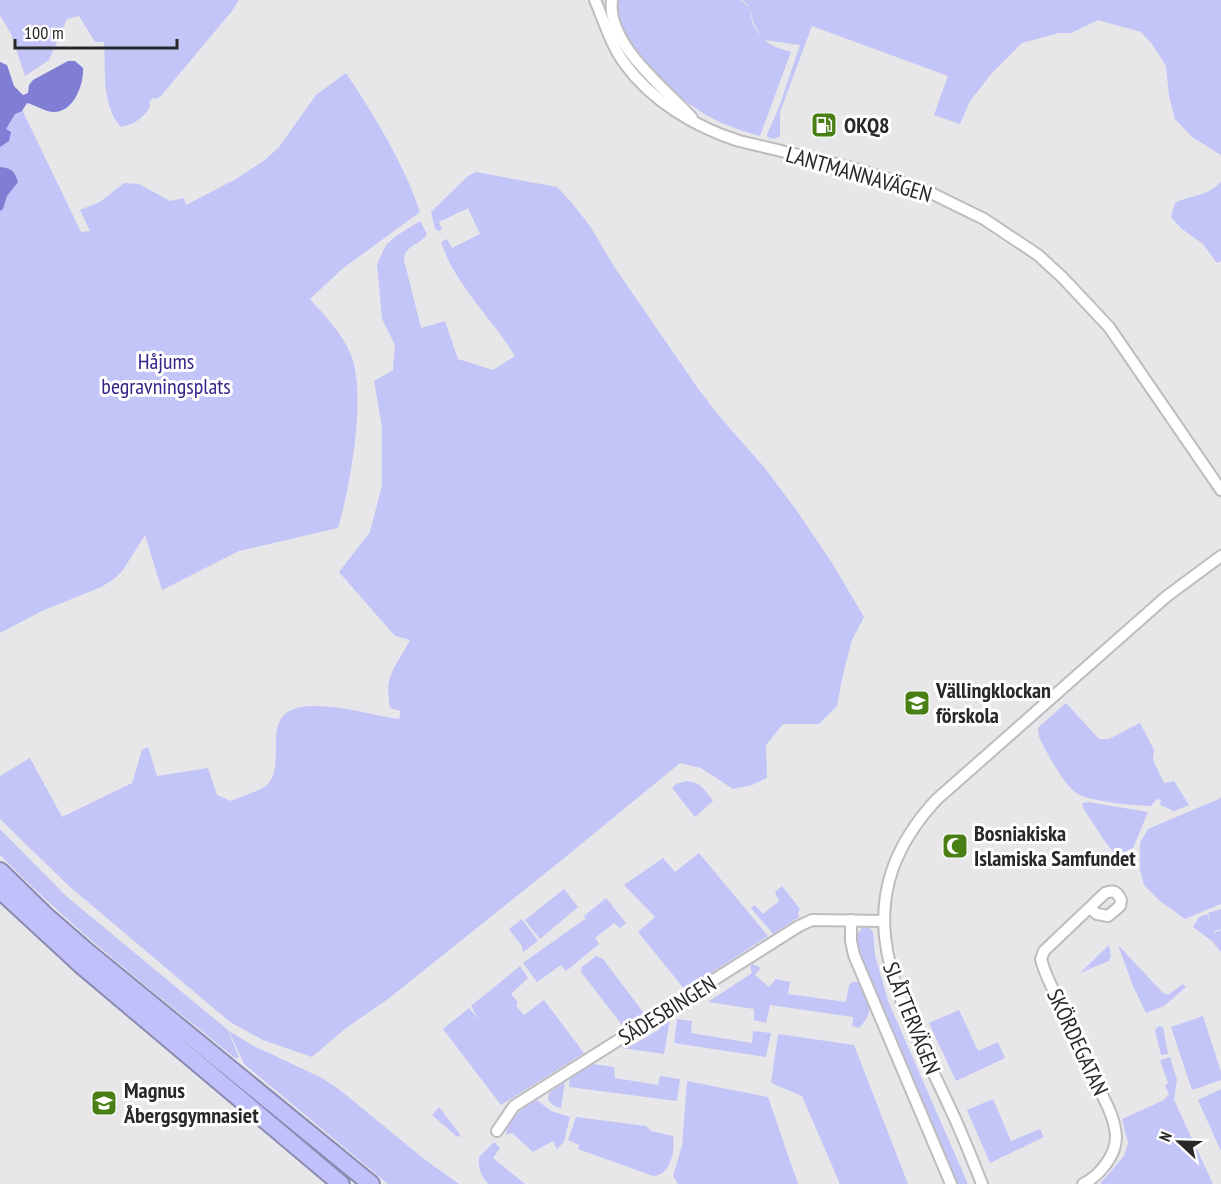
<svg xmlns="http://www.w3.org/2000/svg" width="1221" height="1184" viewBox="0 0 1221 1184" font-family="'PT Sans Narrow',sans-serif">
<rect width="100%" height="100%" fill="#e7e7ea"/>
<g fill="#c3c4f7">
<path d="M0,0h239l-7,11 -71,85 -5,3 -3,-1 -4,4 1,4c-5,11 -17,19 -29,21 -20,-22 -15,-58 -17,-85h-9l-16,-26 -12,3 -18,41 -24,16 -14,-42 -11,-19z"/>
<path d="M617,0h123l9,7 4,18 10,14 -9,-15 -5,-18 -7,-6h479v155l-29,-18 -17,-18 -6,-23 -3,-30 -14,-22 -11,-12 -43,-12 -27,13h-12l-37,10 -30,30 -22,28 -10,23 -26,-9 14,-39 -136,-50 -32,86v24l-6,3 -7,-2v-3l11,-24 22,-65 -36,-5 11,7 16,5 -31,84c-48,-13 -72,-29 -106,-64 -21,-23 -38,-38 -37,-72z"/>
<path d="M0,64l81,168 9,-1 -10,-21 20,-8 24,-19 15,1 31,17 14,-3 2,7 50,-26 29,-19 14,-13 37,-52 30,-22c27,40 59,93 74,139l-78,57 -32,30c15,17 32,34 41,56 16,40 -1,132 -13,173l-99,23 -77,39 -17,-55 -22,35 -9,9 -13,8 -59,24 -42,22z"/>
<path d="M476,172l81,15 15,16 18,23 23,39 84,122 22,29 45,51 33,44 35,52 32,54 -12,23 -9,34 -6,32 -18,18h-36l-17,21 1,33 -15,7 -19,4 -32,-21 -21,-5 -117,96 -175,140 -42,29 -34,29 -49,-17 -33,-18 -161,-136 -69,-67v-43l30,-18 32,59 70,-34 10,-33 6,-3 9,29 51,-8 9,27 14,6c8,-4 32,-11 37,-17 21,-26 -14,-76 44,-78 29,-1 59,9 87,13l2,-8 -11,-3c-6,-35 5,-39 20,-68l-15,-4 -56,-64 31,-40 12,-47v-58l-8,-46 19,-11 2,-25 -13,-26 -5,-55 9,-19 10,-9 24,-15 7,13c-6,11 -23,11 -23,26l17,68 24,-7 13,38 35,11 22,-14c-23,-38 -60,-71 -74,-114l6,-3 5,9 28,-14 -12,-26 -29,14 3,7 -3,2 -4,-2 -4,-17 37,-36z"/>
<path d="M1221,181v80l-4,2 -14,-19 -21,-15 -11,-12 4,-14c15,-8 35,-7 46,-22z"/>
<path d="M1066,703l33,36h10l31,-16 14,27 -1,10 11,23 10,-2 15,24 -15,6 -14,-6 1,-5 -4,-1 -6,7c-14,0 -62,-5 -73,-12 -14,-8 -32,-43 -39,-57l-1,-9 3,-3z"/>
<path d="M686,781c14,1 19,9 27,20l-18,16 -23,-29 4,-4z"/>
<polygon points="1221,798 1221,904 1185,919 1160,901 1144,885 1140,870 1140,843 1148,829"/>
<polygon points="1088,802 1148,812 1133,848 1124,852 1115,854 1106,843 1083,808 1082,803"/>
<path d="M0,829l66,67 162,134 11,28h-4c-80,-65 -163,-129 -235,-203z"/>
<polygon points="699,853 768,936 685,990 638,932 655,917 624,885 663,858 675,872"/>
<polygon points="782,886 800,909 798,913 799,917 773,934 751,908 755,905 763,914 779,901 775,892"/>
<polygon points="564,889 578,907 540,939 525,920"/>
<polygon points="606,898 626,923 620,928 614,923 595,938 599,944 566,971 561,965 537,982 523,963 585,919 589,924 584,916"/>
<polygon points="1221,909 1221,929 1214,931 1214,933 1221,930 1221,952 1212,941 1193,927 1199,917 1207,914 1211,923 1208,913"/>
<polygon points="522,919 538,941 523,952 522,946 509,929"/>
<polygon points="862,928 870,928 873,932 875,955 888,1001 968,1184 954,1184 883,1013 855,938"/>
<polygon points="1109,945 1111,956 1109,961 1080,973"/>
<polygon points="1118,945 1162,992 1168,995 1183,984 1186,987 1164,1006 1146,1013 1133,986"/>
<polygon points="596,956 603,959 643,1012 641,1016 629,1026 622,1025 581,972 582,967"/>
<path d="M753,964l8,4 -6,7 14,12 7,-8 14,3 -2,12 58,8 3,-17 3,-3h8c9,20 16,28 -1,46l-7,-2 1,-9 -83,-12 -4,18 -12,-3v-11l-46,-7 44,-29 -2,-7z"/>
<polygon points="520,966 528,978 511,994 518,1002 516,1006 524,1015 544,1000 584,1053 501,1105 443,1029 469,1008 479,1020 471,1006"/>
<polygon points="959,1010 978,1051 998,1042 1005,1058 956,1081 929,1023"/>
<polygon points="668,1016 670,1019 664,1054 622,1048 622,1046 630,1040 633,1045 660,1029 657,1023"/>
<polygon points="1203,1016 1221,1072 1221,1080 1192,1090 1171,1027"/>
<polygon points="677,1019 692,1021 691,1033 752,1043 753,1031 771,1033 766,1057 674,1043"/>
<polygon points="1159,1026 1163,1027 1168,1054 1161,1055 1155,1030"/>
<polygon points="229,1031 252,1045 322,1078 340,1090 424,1159 459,1184 388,1184 244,1064"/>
<polygon points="778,1034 854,1045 908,1184 840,1184 802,1096 771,1083"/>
<polygon points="1170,1057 1177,1080 1174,1100 1213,1184 1100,1184 1124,1156 1128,1143 1122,1119 1164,1100 1169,1094 1165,1086 1168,1083 1167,1080 1160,1060"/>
<polygon points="593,1064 614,1067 615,1078 658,1085 660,1076 680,1079 677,1101 569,1087 570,1078"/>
<polygon points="687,1081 768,1097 798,1184 678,1184 673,1176 682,1146"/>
<polygon points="565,1082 561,1108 554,1106 548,1100 549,1093"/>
<polygon points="1221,1089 1221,1151 1198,1100"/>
<polygon points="993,1099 1011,1141 1040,1129 1044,1137 990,1163 967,1110"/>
<path d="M537,1100l14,11 19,6 -6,25 -7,7 -4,-8 -20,11 -21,-19 -6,2c1,-16 18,-28 31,-35z"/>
<polygon points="439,1107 459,1133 460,1137 456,1136 432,1115"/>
<path d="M576,1117l70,9 5,5 22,5c3,14 -3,40 -20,40l-75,-27 1,-4 -11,-5z"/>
<path d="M494,1142l6,6 -7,10 32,26h-36c-8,-7 -11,-16 -10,-27z"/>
</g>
<g fill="#807dd4">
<path d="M68,61h7l8,7c1,16 -9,44 -29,44 -8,0 -19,-7 -27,-9l-5,8 -7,3 -9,15 5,3 -2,9 -9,6v-85l7,3 7,21 9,9 5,-2 1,-8 4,-5z"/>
<path d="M0,167c11,1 15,4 18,15l-11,14 -4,13 -3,2z"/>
</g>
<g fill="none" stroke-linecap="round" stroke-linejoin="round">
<g stroke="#bdbdc0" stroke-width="14">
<g id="minor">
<path d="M595,0c9,21 16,45 30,64 27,37 70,63 114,77l110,26 76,23 59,29 54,36 24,22 47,50 112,163"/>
<path d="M612,0c-6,44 54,89 80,118"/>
<polyline points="851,920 851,941 854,955 951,1184"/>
<polyline points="497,1131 514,1106 799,926 812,920 884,921"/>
<path d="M982,1184c-10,-25 -20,-51 -32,-76 -50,-109 -112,-201 -14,-308l231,-204 54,-40"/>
<path d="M1083,1184c16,-8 33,-28 33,-47 -1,-22 -14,-41 -23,-60 -11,-22 -20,-45 -30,-67 -8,-17 -18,-34 -22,-51l3,-8 61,-58c8,-3 12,-2 16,7l-1,6 -12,10 -11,-2 -7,-6"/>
</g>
</g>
<g stroke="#8b8bb2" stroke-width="20">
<g id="highway">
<polyline points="0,871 45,915 90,954 371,1184"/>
<polyline points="0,890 81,965 341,1184"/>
</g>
</g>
<use href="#minor" stroke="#fff" stroke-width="10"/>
<use href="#highway" stroke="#c0c1fb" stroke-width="16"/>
</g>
<defs>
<g id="fuel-square" transform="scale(1.35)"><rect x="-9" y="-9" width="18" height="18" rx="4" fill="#497f14" stroke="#fff"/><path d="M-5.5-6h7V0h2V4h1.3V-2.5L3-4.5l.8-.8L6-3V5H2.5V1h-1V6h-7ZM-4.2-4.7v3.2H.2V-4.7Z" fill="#fff"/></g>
<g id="school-square" transform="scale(1.35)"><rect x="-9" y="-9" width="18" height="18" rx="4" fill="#497f14" stroke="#fff"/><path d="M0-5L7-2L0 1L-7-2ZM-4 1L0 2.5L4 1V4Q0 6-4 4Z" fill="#fff"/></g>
<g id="mosque-square" transform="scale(1.35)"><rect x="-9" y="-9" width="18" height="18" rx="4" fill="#497f14" stroke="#fff"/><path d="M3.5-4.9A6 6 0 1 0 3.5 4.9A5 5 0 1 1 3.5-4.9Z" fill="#fff"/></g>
</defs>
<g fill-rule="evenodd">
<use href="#fuel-square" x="824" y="125"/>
<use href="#school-square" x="917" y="703"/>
<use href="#mosque-square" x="955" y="846"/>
<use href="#school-square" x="104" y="1103"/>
</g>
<g text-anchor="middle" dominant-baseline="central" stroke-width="6" stroke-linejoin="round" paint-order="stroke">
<g font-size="22" font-weight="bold" fill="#282829" stroke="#fff" text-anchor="start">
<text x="844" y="125">OKQ8</text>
<text x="936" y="690">Vällingklockan<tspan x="936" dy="25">förskola</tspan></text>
<text x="974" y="833">Bosniakiska<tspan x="974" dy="25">Islamiska Samfundet</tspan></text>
<text x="124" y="1090">Magnus<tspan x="124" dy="25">Åbergsgymnasiet</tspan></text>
</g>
<g font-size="22" fill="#282829" stroke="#fff">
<text transform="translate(859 174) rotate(16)">LANTMANNAVÄGEN</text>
<text transform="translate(667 1010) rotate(-32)">SÄDESBINGEN</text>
<text transform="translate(912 1018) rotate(68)">SLÅTTERVÄGEN</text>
<text transform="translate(1078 1042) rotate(65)">SKÖRDEGATAN</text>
</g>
<g font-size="22" fill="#362288" stroke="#fff">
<text x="166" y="361">Håjums<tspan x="166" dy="25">begravningsplats</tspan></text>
</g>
</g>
<g transform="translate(1179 1142) rotate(292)" stroke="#ffffff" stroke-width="4.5" paint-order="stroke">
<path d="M0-4.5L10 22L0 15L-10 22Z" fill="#282829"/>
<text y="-9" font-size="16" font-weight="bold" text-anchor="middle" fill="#282829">N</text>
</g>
<path d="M15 39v9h162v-9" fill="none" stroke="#282829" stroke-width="3"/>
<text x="24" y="39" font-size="18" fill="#282829" stroke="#ffffff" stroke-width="4.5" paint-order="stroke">100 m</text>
</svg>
